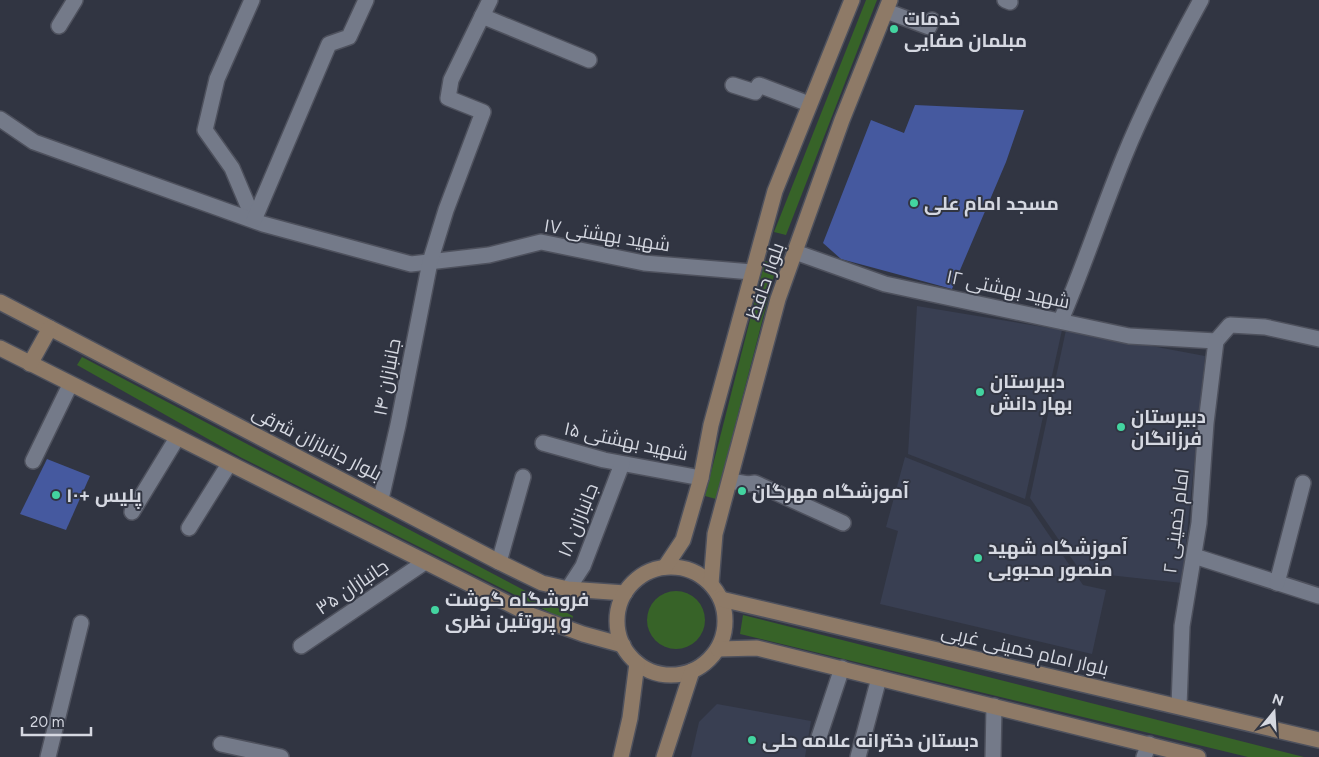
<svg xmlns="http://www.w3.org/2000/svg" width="1319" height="757" viewBox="0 0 1319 757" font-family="Figtree,Cairo,sans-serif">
<rect width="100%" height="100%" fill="#313542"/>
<g fill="#393f52">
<polygon points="917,306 1062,330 1025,499 908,454"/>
<polygon points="1066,330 1205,356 1182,583 1081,572 1030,498"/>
<polygon points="905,457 1030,507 1083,585 1106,590 1092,654 880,604 898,531 886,527"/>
<polygon points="717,704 811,721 805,757 691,757 699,722"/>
</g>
<g fill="#376328">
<polygon points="866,0 877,0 786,235 774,232"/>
<polygon points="765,261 777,264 716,499 705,496"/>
<polygon points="82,357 573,616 571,623 240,457 77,365"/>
<circle cx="676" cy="620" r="29"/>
<polygon points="743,615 1304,757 1248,757 740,634"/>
</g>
<g fill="#45599f">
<polygon points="915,105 1024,110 1006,162 952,289 841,259 823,243 871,120 904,133"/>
<polygon points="47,459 90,476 66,530 20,514"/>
</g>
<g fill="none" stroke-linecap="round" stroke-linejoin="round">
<g stroke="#4e515d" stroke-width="18">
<g id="minor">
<polyline points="252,0 217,79 205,130 232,168 254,220"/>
<polyline points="1005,0 1010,2"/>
<polyline points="886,11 929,27 932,20"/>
<polyline points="482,16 589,60"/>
<polyline points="59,26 75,0"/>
<polyline points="733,85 755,92 759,85 809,104"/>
<polyline points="0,119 34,142 263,224 411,264 489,255 541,242 644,263 752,272"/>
<polyline points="254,220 329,44 349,37 366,0"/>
<polyline points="795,252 885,284 1129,336 1216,341"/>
<path d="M1061,320c23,-54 41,-109 63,-163 22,-54 49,-106 77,-157"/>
<polyline points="1216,341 1230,325 1265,327 1319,339"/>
<polyline points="543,443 604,460 701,478"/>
<polyline points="33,461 70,385"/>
<polyline points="730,481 748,484 755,483 843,523"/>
<polyline points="381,499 398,425 430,262 446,210 483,112 448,98 451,80 490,0"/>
<polyline points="132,512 177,438"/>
<polyline points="189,528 229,464"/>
<polyline points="1194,556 1319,596"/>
<polyline points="499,562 523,477"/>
<polyline points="1277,583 1303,483"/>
<polyline points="568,589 583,566 622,464"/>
<polyline points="301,646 425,562"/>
<polyline points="1179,706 1182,626 1199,523 1206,423 1216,341"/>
<polyline points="819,737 842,668"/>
<polyline points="221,744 281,757"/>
<polyline points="48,757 81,623"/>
<polyline points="858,757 879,678"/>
<polyline points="993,757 994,706"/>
<polyline points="1144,757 1149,744"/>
</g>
</g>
<g stroke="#4e515d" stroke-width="18">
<g id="secondary">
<polyline points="0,302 499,562 542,583 568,589 625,593"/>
<polyline points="0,348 531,615 583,634 623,645"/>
<polyline points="30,364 50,328"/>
<circle cx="671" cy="621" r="54"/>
<polyline points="665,567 683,540 701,478 711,425 775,191 852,0"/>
<polyline points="711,584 715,534 778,299 842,120 890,0"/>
<polyline points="721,599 1319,740"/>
<polyline points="718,649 757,648 1198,757"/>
<polyline points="621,757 630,718 637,663"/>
<polyline points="664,757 692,671"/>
</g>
</g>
<use href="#minor" stroke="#747a89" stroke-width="15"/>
<use href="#secondary" stroke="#8e7a67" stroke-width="15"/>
</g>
<g fill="#43d4a0" stroke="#313542" stroke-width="2">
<circle cx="894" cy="29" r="5"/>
<circle cx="914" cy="203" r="5"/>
<circle cx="980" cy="392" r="5"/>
<circle cx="1121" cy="427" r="5"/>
<circle cx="742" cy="491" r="5"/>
<circle cx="56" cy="495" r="5"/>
<circle cx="978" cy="558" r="5"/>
<circle cx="435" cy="610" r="5"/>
<circle cx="752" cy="740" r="5"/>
</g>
<g text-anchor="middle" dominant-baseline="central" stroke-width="4" stroke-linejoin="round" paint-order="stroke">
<g font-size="19" font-weight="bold" fill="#d5d8e1" stroke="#313542" text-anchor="start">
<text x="904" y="18">خدمات<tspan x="904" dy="22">مبلمان صفایی</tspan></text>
<text x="924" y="203">مسجد امام علی</text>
<text x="990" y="381">دبیرستان<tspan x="990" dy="22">بهار دانش</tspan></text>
<text x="1131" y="416">دبیرستان<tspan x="1131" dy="22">فرزانگان</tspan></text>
<text x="752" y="491">آموزشگاه مهرگان</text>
<text x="66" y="495">پلیس +۱۰</text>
<text x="988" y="547">آموزشگاه شهید<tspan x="988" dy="22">منصور محبوبی</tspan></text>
<text x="445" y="599">فروشگاه گوشت<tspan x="445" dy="22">و پروتئین نظری</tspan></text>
<text x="762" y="740">دبستان دخترانه علامه حلی</text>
</g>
<g font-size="19" fill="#d5d8e1" stroke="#313542">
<text transform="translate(607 235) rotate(9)">شهید بهشتی ۱۷</text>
<text transform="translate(765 281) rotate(-71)">بلوار حافظ</text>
<text transform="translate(1008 289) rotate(12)">شهید بهشتی ۱۲</text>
<text transform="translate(387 377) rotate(-79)">جانبازان ۱۴</text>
<text transform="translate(626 441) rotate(12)">شهید بهشتی ۱۵</text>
<text transform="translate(317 443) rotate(27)">بلوار جانبازان شرقی</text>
<text transform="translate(578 520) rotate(-68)">جانبازان ۱۸</text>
<text transform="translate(1176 521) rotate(-83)">امام خمینی ۲</text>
<text transform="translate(352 587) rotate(-34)">جانبازان ۳۵</text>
<text transform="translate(1025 650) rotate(13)">بلوار امام خمینی غربی</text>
</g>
</g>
<g transform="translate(1274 712) rotate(18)" stroke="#313542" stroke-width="4" paint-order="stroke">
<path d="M0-4L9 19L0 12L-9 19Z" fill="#d5d8e1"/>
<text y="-8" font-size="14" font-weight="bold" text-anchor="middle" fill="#d5d8e1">N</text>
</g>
<path d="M22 727v8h69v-8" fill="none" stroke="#d5d8e1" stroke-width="2.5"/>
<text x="30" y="727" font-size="15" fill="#d5d8e1" stroke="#313542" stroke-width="4" paint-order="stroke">20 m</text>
</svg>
